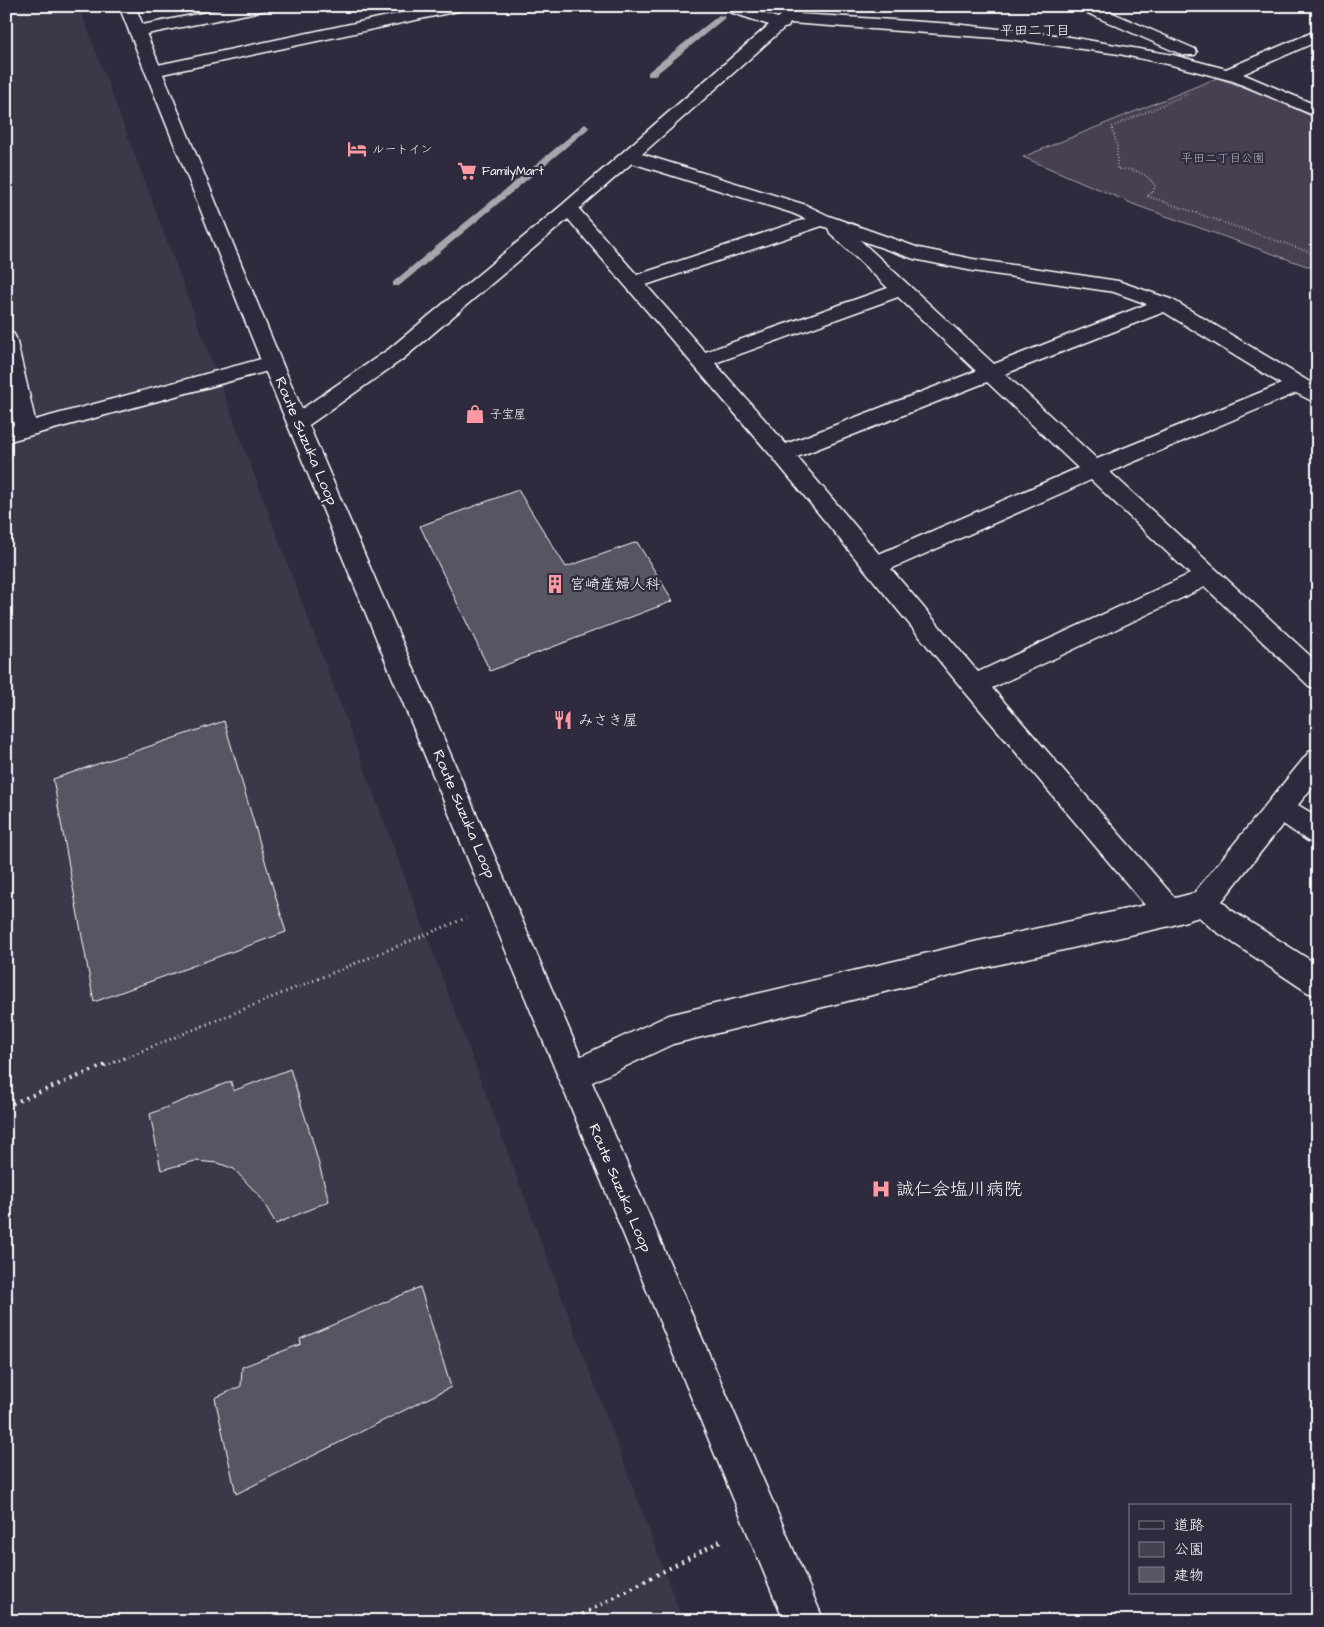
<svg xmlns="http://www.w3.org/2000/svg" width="1324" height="1627" viewBox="0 0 1324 1627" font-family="'Architects Daughter','Klee One',sans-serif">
<rect width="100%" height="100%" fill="#2f2a3d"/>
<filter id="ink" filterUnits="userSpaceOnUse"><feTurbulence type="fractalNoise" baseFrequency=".02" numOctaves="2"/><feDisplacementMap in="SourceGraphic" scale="10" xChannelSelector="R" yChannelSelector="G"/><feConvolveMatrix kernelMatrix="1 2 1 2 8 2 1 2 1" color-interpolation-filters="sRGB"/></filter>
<g filter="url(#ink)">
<polygon fill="#3c3749" points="6,6 79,6 683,1621 6,1621"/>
<polygon fill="#464152" stroke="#a2a0a8" points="1217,78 1255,91 1318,119 1318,270 1138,206 1023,157"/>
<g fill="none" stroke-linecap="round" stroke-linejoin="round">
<g fill="#a7a6ad" fill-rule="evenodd">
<polygon points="719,15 726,17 654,76 648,76 648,72"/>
<polygon points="585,124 589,127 588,129 399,286 393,286 393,282"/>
</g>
</g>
<g fill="#595564" stroke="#fff">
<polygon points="518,490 566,567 637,542 673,601 490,671 420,526"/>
<polygon points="224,721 286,932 94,1002 53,779"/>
<polygon points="290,1069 312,1139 329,1201 276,1224 261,1198 234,1169 218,1163 195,1161 161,1170 150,1114 231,1081 233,1091"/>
<polygon points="420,1287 451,1387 236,1494 215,1398 241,1386 242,1367 301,1344 300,1339"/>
</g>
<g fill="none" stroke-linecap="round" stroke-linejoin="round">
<g stroke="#fff" stroke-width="3">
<g id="minor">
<polygon points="238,6 270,6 267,9 262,11 137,36 131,34 129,31 131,28 137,26"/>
<polygon points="435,6 466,6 463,9 458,11 153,76 147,74 145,71 147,68 153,66"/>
<path d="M718,6h24l36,12 13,-12h17l-8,8 154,10 110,12 109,19 53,14 92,-39v11l-75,33 75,32v11l-85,-36 -61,-16 -53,-11 -110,-15 -219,-16 -2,4 -4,1 -142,126 164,51 23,11 90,32 54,11 145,22 55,19 145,87v17l-22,-11 -186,79 208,191v26l-9,-3 -104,-99 -213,101 183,210 19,-5 115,-141 9,-3v31l-20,25 20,12v27l-10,-3 -25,-17 -61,77 9,9 87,55v31l-11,-4 -96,-64 -12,-11 -29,9 -196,44 -301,74 -100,47 -11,-4 -5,-11 5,-11 107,-50 305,-73 171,-37 -180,-213 -191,-233 -206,-240 -165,140 -97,68 -8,2 -8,-2 -3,-5 3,-5 99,-68 173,-144 207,-180 -48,-16zM632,163l160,50 14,6 -169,56 -58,-66zM822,226l6,2 2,5 58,55 -183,64 -59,-67zM860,240l54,19 59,12 141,21 33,12 -153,60zM898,297l78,74 -190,73 -71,-81zM1164,312l117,72 -184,75 -92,-85zM987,382l91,86 -199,86 -82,-97zM1091,480l99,94 -212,98 -87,-103z"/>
<polygon points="1075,6 1097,6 1195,49 1197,52 1195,55 1183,55 1078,9"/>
<polygon points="6,332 13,333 16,338 35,420 272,356 279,358 282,363 279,368 6,442 6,428 14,425 6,388"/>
</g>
</g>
<g stroke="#fff" stroke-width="3">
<polygon id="major" points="119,6 135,6 282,363 824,1621 784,1621 262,363"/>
</g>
<path stroke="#fff" stroke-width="2" stroke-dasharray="0.5 2.5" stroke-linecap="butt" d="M1187,94l-75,33 5,19v23c16,0 29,2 38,17l-2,6 -6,4 171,59"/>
<polyline stroke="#fff" stroke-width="3" stroke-dasharray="1 4" stroke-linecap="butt" points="105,1066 466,918"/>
<g stroke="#fff" stroke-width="4" stroke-dasharray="2 5" stroke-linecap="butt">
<polyline points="6,1106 108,1064"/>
<polyline points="570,1621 724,1539"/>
</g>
<use href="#minor" fill="#2f2a3d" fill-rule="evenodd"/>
<use href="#major" fill="#2f2a3d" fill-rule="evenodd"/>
</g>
</g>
<defs>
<g id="hotel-bare" transform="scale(1.5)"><path d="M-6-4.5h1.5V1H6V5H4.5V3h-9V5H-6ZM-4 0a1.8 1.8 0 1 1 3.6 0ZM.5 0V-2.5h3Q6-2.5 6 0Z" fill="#ff9aa2" stroke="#2f2a3d" stroke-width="2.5" paint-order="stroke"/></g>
<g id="supermarket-bare" transform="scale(1.5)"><path d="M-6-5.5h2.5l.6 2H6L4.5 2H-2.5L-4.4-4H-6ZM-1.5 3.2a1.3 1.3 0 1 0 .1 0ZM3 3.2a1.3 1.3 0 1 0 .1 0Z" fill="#ff9aa2" stroke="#2f2a3d" stroke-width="2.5" paint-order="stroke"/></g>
<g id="shop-bare" transform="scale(1.5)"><path d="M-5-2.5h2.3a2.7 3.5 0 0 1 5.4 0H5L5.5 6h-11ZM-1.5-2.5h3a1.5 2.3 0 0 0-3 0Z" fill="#ff9aa2" stroke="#2f2a3d" stroke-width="2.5" paint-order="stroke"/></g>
<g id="building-bare" transform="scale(1.5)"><path d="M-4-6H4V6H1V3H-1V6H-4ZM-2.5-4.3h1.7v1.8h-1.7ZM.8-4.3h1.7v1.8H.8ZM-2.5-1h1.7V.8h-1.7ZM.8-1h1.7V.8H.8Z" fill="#ff9aa2" stroke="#2f2a3d" stroke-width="2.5" paint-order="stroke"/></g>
<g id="restaurant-bare" transform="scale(1.5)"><path d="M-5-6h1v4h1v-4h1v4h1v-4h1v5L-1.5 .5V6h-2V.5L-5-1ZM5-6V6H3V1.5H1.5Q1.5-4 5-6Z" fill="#ff9aa2" stroke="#2f2a3d" stroke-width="2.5" paint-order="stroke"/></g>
<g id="hospital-bare" transform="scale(1.5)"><path d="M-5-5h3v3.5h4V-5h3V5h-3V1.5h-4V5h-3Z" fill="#ff9aa2" stroke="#2f2a3d" stroke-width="2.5" paint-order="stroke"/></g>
</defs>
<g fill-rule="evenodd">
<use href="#hotel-bare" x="357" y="149"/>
<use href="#supermarket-bare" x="467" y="171"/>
<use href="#shop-bare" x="475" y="414"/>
<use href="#building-bare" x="555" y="584"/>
<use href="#restaurant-bare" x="563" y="720"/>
<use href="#hospital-bare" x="881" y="1189"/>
</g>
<g text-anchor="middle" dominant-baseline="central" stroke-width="4.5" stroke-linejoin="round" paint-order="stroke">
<g font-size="12" fill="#fff" stroke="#2f2a3d" text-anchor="start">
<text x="372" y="149">ルートイン</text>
<text x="482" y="171">FamilyMart</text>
<text x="490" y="414">子宝屋</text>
</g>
<g font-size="12" fill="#b5b3ba" stroke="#2f2a3d">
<text x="1223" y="158">平田二丁目公園</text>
</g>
<g font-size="14" fill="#fff" stroke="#2f2a3d">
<text x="1035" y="31">平田二丁目</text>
</g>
<g font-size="15" fill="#fff" stroke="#2f2a3d">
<text transform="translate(306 441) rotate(67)">Route Suzuka Loop</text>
<text transform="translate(464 814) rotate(67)">Route Suzuka Loop</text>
<text transform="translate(620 1188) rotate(67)">Route Suzuka Loop</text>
</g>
<g font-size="15" fill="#fff" stroke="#2f2a3d" text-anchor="start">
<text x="570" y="584">宮崎産婦人科</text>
<text x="578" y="720">みさき屋</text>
</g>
<g font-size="18" fill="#fff" stroke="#2f2a3d" text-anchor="start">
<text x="896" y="1189">誠仁会塩川病院</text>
</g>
</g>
<rect width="1324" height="1627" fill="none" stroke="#2f2a3d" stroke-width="25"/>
<rect x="12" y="12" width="1299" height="1602" fill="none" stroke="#fff" stroke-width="2" filter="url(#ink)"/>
<rect x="1129" y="1504" width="162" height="90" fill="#2f2a3d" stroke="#827f8b"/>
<rect x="1139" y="1521" width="25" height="8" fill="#2f2a3d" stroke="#827f8b"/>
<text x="1174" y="1530" font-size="15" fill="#ffffff">道路</text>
<rect x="1139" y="1542" width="25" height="15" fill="#464152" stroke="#827f8b"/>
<text x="1174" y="1554" font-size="15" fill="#ffffff">公園</text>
<rect x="1139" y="1567" width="25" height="15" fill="#595564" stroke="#827f8b"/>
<text x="1174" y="1580" font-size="15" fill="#ffffff">建物</text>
</svg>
